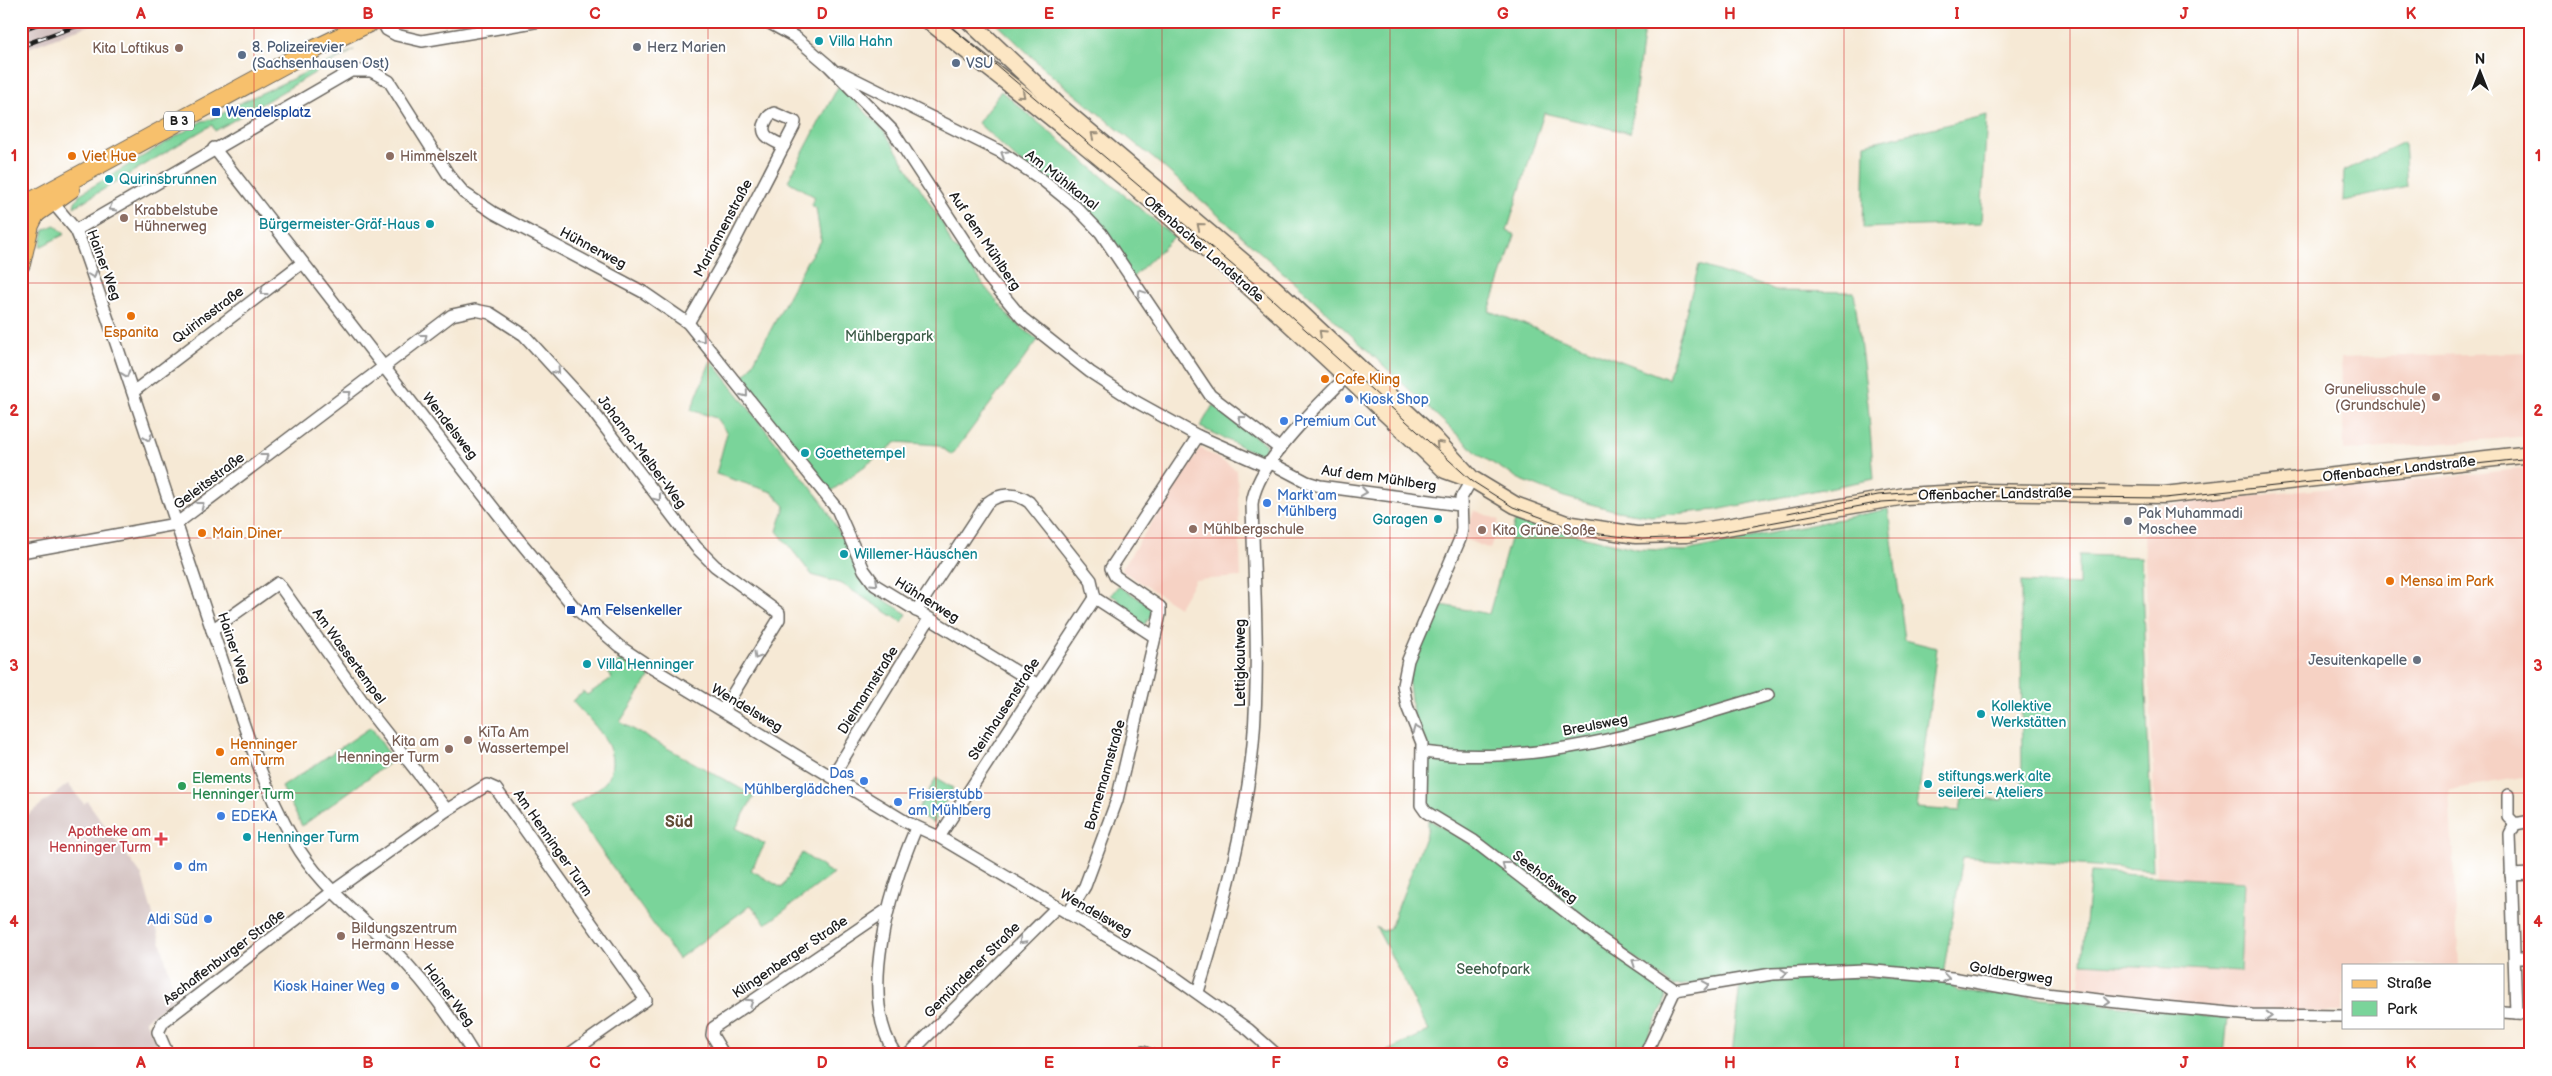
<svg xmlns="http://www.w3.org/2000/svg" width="2552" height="1076" viewBox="0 0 2552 1076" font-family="'Balsamiq Sans',sans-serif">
<rect width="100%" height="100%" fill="#fff"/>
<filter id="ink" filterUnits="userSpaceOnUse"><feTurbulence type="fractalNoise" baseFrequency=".02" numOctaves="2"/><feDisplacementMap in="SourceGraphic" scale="10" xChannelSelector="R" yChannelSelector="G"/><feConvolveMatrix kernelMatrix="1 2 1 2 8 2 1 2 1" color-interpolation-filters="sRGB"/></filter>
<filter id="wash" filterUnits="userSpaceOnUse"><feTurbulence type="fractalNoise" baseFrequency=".0096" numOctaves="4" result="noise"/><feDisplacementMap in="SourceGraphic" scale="20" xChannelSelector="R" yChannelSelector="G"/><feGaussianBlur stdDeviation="1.12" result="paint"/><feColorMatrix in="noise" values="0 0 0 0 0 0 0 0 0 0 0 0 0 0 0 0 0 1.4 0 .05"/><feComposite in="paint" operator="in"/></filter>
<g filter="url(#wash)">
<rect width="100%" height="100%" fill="#f6e9d5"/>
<g fill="#f6d2c4">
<polygon points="2531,352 2531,436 2344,451 2341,358"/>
<polygon points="1200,448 1237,470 1241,577 1195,580 1179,607 1121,570"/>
<polygon points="2531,468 2531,779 2522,777 2449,790 2459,965 2343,965 2343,1012 2253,1012 2079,993 2091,872 2157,876 2143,507"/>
<polygon points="1474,510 1499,520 1490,549 1464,539"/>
</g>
<g fill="#d1bfbe">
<polygon points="21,21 104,21 69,32 21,51"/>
<polygon points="68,784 84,804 87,801 142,876 176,997 145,1020 163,1055 21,1055 21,820"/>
</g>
<g fill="#7ad49a" stroke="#4b785b">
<polygon points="994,21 1645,21 1630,133 1544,113 1507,231 1515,235 1489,311 1668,379 1699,265 1779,291 1854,292 1868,404 1874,479 1716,510 1651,516 1617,511 1564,497 1519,479 1479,455 1304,291 1159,163 1049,73"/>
<path d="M354,50l-139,81 -3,-6 -4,2 -134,80 1,-5 5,-8 122,-73c14,-1 23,-10 34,-16z"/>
<polygon points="839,85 884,131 943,224 952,246 962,253 985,287 1013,321 1038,340 952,455 938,445 897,442 830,492 741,379 750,369 807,261 821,241 816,208 811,205 815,197 788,181"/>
<polygon points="1001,91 1174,237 1132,278 1089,219 1025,167 978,123"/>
<polygon points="1987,115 1981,224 1863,228 1865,144"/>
<polygon points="2404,142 2407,187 2343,201 2344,171"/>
<polygon points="55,225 65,234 40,247 44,230"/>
<polygon points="711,360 823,503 872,592 907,614 902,622 842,584 812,575 777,531 785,506 772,492 716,474 727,433 716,418 691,410"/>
<polygon points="1213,405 1264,443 1266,446 1264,453 1257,454 1200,427"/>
<polygon points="1888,509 1905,640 1937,648 1917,808 1960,811 1962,797 2003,800 2004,792 2022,791 2021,582 2079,585 2079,555 2141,557 2153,870 1963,857 1943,974 1866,968 1673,986 1426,805 1408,678 1412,660 1436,604 1489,614 1515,521 1638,549 1685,551"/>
<polygon points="1118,586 1152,606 1150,617 1144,625 1115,604 1119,600 1111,595"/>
<path d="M625,658l25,18 -30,46 134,74 -18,32 29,16 -14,26 31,18 20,-35 31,21 -67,50 -15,-19 -73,54 -108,-152c8,-6 32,-19 37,-27 18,-31 -17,-59 -35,-79l12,-9 3,3 25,-17 -5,-8z"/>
<polygon points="371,727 393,760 302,826 282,787"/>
<polygon points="936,778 953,788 934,823 916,813"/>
<path d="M1428,819l55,32 185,137 -4,16 -25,51h-260l50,-24c-18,-34 -34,-70 -53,-104l7,4 6,-2 3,-6 36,-94z"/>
<polygon points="2091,872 2244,882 2240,972 2082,963"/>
<polygon points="1828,976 1945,981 1959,992 2068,1000 2228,1018 2224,1055 1732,1055 1740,983"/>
</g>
</g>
<g filter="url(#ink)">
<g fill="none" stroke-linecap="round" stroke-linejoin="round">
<g stroke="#68645d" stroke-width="14">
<g id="street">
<polyline points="382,21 387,30 396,35 422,41 540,21"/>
<polyline points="766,21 795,37 829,66 892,130 988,277 1022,318 1090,372 1133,400 1198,436 1266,466"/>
<polyline points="840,72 1001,152 1044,181 1076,207 1101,233 1210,395 1280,449"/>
<polyline points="214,148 509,528 574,607 619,646 652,668 906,822 939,837 1169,973 1249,1030 1277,1055"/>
<path d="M53,203l23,27 5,12c46,129 87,259 131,388 25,71 44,145 82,211 23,41 59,68 92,101 33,33 64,72 88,113"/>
<polyline points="76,230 351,71 371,71 389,81 448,174 464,193 494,213 643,292 688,323 837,509 864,570 875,585 1038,685"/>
<path d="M688,323l42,-73 64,-124 1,-4 -21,-9c-5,2 -6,4 -8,8 -8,15 6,19 18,25"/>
<polyline points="133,392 302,263"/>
<polyline points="1269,462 1307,482 1320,486 1460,505"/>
<polyline points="1472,479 1461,498 1462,529 1460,539 1408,660 1403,685 1407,706 1422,743 1421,805 1426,812 1474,841 1601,939 1675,990"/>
<polyline points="21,552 176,524 452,315 475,310 490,313 524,335 588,405 696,547 715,566 779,613 779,619 723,710"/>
<path d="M916,611l71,-108c13,-10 28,-11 42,-1l62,78 4,18"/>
<polyline points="212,630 278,583 373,716 447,810"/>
<polyline points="1155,637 1160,614 1160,607 1115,576 1111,568 1198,436"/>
<path d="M1423,752c116,16 235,-24 345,-57"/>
<polyline points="832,777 929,619"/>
<polyline points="2508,795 2508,817 2515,824"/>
<polyline points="939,837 1095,598"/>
<polyline points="2511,875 2531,874"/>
<polyline points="1068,914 1085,886 1117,800 1155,637 1095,598"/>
<polyline points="2516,958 2531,958"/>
<polyline points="1675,990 1772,974 1864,970 1952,978 2037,993 2153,1006 2252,1015 2343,1016"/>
<path d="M1198,992c25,-82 47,-163 55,-248 7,-79 1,-161 -1,-240 5,-43 69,-101 99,-132"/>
<polyline points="2503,1012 2531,1014"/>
<polyline points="2516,1013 2510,834 2515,824 2531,821"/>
<polyline points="168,1055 158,1032 163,1022 332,892 447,810 487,785 496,789 646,1000 568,1055"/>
<polyline points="724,1055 712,1035 713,1028 888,909"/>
<path d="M896,1055c-40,-59 -5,-168 20,-227"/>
<polyline points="908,1055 1057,907"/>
<polyline points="1136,1055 1143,1052 1151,1055"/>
<polyline points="1645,1055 1675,990"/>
</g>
</g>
<g stroke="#68645d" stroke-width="19">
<g id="secondary">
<path d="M929,21c49,39 98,76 145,115 129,105 251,219 371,334l25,9"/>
<polyline points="969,21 1059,106 1273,287 1432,436 1472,479 1515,505 1566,524 1636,535 1686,534 1905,496 1980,492 2164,495 2531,454"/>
</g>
</g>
<g stroke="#68645d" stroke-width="20">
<g id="primary">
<polyline points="21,207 294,59 373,21"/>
<polyline points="21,224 71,189"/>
<polyline points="21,264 30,225 35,215"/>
</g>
</g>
<use href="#street" stroke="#fff" stroke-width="11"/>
<use href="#secondary" stroke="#fce6c4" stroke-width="16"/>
<use href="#primary" stroke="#f7c06c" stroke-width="18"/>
<g stroke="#1c1c1c" stroke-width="1">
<polyline points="944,21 1262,290 1472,481 1513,507 1565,526 1600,534 1642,539 1695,537 1882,502 1980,496 2165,498 2531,458"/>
<polyline points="1788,513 1878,495 1980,487 2105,490"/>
</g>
<g stroke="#1c1c1c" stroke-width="5">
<g id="rail">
<polyline points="21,30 45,21"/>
<polyline points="21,46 90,21"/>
</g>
</g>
<use href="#rail" stroke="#fff" stroke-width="3" stroke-dasharray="9" stroke-linecap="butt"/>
</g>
<defs><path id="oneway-chevron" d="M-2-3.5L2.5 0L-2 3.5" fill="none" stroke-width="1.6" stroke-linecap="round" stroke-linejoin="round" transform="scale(1.25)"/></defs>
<g stroke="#978b78">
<use href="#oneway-chevron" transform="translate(1022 95) rotate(39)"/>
<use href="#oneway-chevron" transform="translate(1094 135) rotate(-140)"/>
<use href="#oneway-chevron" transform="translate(1200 226) rotate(-140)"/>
<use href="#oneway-chevron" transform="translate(1322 333) rotate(-137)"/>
<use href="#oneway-chevron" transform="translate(1439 444) rotate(-133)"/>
</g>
<g stroke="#999">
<use href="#oneway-chevron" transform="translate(1004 154) rotate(-148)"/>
<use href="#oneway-chevron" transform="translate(112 208) rotate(150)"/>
<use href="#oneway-chevron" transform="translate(93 275) rotate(69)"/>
<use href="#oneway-chevron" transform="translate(263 292) rotate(143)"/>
<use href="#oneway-chevron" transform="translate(1141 293) rotate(-124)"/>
<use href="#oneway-chevron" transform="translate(424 337) rotate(-37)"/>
<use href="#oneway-chevron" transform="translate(702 339) rotate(49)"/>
<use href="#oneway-chevron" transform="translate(557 371) rotate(48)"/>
<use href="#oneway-chevron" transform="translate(126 374) rotate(71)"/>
<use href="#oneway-chevron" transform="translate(348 394) rotate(-37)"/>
<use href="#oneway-chevron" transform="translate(745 394) rotate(51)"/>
<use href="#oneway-chevron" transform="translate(1241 419) rotate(-143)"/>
<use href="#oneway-chevron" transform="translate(148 438) rotate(71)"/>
<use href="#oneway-chevron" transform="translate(265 457) rotate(-37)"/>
<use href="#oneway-chevron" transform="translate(1364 492) rotate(8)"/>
<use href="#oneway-chevron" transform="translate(658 498) rotate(53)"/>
<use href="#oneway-chevron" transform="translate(201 505) rotate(-37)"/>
<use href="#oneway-chevron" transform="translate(875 583) rotate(43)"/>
<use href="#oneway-chevron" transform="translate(757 656) rotate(121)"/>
<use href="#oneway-chevron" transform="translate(1416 729) rotate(-112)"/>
<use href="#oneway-chevron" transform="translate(1505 865) rotate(-143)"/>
<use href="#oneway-chevron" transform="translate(1022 941) rotate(135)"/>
<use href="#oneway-chevron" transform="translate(1635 962) rotate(-146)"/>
<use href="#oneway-chevron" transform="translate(1784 973) rotate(-5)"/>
<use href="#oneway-chevron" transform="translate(1946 978) rotate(7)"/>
<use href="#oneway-chevron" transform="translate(1706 985) rotate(-11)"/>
<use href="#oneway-chevron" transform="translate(750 1002) rotate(-34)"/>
<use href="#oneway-chevron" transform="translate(2107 1002) rotate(6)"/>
<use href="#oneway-chevron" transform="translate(2269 1016) rotate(2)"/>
</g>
</g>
<path fill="none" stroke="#d62828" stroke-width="1" stroke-opacity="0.55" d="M254,21v1034M482,21v1034M708,21v1034M936,21v1034M1162,21v1034M1390,21v1034M1616,21v1034M1844,21v1034M2070,21v1034M2298,21v1034M21,283h2510M21,538h2510M21,793h2510"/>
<g fill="#0f9aa8" stroke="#fff" stroke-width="2">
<circle cx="819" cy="41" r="5"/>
<circle cx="109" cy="179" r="5"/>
<circle cx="430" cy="224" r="5"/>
<circle cx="805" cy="453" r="5"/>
<circle cx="1438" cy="519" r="5"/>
<circle cx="844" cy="554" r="5"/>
<circle cx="587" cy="664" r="5"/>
<circle cx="1981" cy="714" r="5"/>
<circle cx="1928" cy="784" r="5"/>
<circle cx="247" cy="837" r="5"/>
</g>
<g fill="#6b7280" stroke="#fff" stroke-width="2">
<circle cx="637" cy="47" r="5"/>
<circle cx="2128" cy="521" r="5"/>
<circle cx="2417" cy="660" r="5"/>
</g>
<g fill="#8d6e63" stroke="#fff" stroke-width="2">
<circle cx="179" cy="48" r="5"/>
<circle cx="390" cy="156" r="5"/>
<circle cx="124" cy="218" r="5"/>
<circle cx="2436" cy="397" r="5"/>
<circle cx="1193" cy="529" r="5"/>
<circle cx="1482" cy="530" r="5"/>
<circle cx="468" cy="740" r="5"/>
<circle cx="449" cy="749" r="5"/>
<circle cx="341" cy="936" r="5"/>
</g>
<g fill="#5c6f8a" stroke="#fff" stroke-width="2">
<circle cx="242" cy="55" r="5"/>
<circle cx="956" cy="63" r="5"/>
</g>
<g fill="#1a4fb4" stroke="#fff" stroke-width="2">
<rect x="211" y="107" width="10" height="10" rx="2.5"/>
<rect x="566" y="605" width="10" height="10" rx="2.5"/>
</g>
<g fill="#e8710a" stroke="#fff" stroke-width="2">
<circle cx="72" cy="156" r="5"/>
<circle cx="131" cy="316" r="5"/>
<circle cx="1325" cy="379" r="5"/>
<circle cx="202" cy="533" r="5"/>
<circle cx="2390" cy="581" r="5"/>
<circle cx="220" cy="752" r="5"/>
</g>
<g fill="#3f7fe0" stroke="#fff" stroke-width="2">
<circle cx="1349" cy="399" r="5"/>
<circle cx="1284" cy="421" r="5"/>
<circle cx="1267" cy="503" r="5"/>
<circle cx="864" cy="781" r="5"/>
<circle cx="898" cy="802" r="5"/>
<circle cx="221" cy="816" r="5"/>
<circle cx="178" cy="866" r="5"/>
<circle cx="208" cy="919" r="5"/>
<circle cx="395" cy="986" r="5"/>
</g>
<circle fill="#2e9e5b" stroke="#fff" stroke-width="2" cx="182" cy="786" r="5"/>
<path fill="#e0444e" stroke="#fff" stroke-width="2" d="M158.5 831.5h5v5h5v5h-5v5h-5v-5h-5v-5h5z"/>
<g text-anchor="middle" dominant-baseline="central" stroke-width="4" stroke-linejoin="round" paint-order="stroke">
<rect fill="#fff" stroke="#606060" stroke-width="1" x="164" y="111.5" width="30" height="19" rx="4"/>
<g font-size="12" font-weight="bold" fill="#1c1c1c">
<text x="179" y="121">B 3</text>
</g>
<g font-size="14" fill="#0d838f" stroke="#fff" text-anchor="start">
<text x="829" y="41">Villa Hahn</text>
<text x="119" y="179">Quirinsbrunnen</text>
<text x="420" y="224" text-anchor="end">Bürgermeister-Gräf-Haus</text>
<text x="815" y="453">Goethetempel</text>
<text x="1428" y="519" text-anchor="end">Garagen</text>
<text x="854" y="554">Willemer-Häuschen</text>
<text x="597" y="664">Villa Henninger</text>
<text x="1991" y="706">Kollektive<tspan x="1991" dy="16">Werkstätten</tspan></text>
<text x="1938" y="776">stiftungs.werk alte<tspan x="1938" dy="16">seilerei - Ateliers</tspan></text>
<text x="257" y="837">Henninger Turm</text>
</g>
<g font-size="14" fill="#4e5e75" stroke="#fff" text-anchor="start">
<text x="252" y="47">8. Polizeirevier<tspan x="252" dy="16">(Sachsenhausen Ost)</tspan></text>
<text x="966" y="63">VSU</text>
</g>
<g font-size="14" fill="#5b616d" stroke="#fff" text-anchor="start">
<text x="647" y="47">Herz Marien</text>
<text x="2138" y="513">Pak Muhammadi<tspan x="2138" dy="16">Moschee</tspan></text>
<text x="2407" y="660" text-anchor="end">Jesuitenkapelle</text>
</g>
<g font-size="14" fill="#785e54" stroke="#fff" text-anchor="start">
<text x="169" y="48" text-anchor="end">Kita Loftikus</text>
<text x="400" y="156">Himmelszelt</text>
<text x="134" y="210">Krabbelstube<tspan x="134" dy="16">Hühnerweg</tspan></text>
<text x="2426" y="389" text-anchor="end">Gruneliusschule<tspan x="2426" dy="16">(Grundschule)</tspan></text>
<text x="1203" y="529">Mühlbergschule</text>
<text x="1492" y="530">Kita Grüne Soße</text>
<text x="478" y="732">KiTa Am<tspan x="478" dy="16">Wassertempel</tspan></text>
<text x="439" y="741" text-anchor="end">Kita am<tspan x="439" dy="16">Henninger Turm</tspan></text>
<text x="351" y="928">Bildungszentrum<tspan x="351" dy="16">Hermann Hesse</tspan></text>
</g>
<g font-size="14" fill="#164399" stroke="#fff" text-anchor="start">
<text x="226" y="112">Wendelsplatz</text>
<text x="581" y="610">Am Felsenkeller</text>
</g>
<g font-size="14" fill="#c56008" stroke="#fff" text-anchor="start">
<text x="82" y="156">Viet Hue</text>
<text x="131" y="332" text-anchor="middle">Espanita</text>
<text x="1335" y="379">Cafe Kling</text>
<text x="212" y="533">Main Diner</text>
<text x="2400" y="581">Mensa im Park</text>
<text x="230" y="744">Henninger<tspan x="230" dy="16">am Turm</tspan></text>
</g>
<g font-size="14" fill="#1c1c1c" stroke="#fff">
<text transform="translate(1062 180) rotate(38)">Am Mühlkanal</text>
<text transform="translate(723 228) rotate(-62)">Mariannenstraße</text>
<text transform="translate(985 241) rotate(56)">Auf dem Mühlberg</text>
<text transform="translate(593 248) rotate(28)">Hühnerweg</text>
<text transform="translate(1204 249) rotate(41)">Offenbacher Landstraße</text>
<text transform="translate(104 265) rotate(70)">Hainer Weg</text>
<text transform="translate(208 315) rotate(-37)">Quirinsstraße</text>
<text transform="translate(450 426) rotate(52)">Wendelsweg</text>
<text transform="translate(642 452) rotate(53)">Johanna-Melber-Weg</text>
<text transform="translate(2399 469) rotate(-6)">Offenbacher Landstraße</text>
<text transform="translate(1379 478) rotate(8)">Auf dem Mühlberg</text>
<text transform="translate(209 481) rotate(-37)">Geleitsstraße</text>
<text transform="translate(1995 494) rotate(-1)">Offenbacher Landstraße</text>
<text transform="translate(927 600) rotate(32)">Hühnerweg</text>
<text transform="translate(234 648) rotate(71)">Hainer Weg</text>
<text transform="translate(349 656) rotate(54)">Am Wassertempel</text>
<text transform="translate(1240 663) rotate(-90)">Lettigkautweg</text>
<text transform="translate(868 690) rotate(-58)">Dielmannstraße</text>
<text transform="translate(747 708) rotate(31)">Wendelsweg</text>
<text transform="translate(1004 709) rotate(-57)">Steinhausenstraße</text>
<text transform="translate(1595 725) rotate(-11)">Breulsweg</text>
<text transform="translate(1105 775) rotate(-74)">Bornemannstraße</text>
<text transform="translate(553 843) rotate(55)">Am Henninger Turm</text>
<text transform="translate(1545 877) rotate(37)">Seehofsweg</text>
<text transform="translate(1096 913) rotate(30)">Wendelsweg</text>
<text transform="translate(224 957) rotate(-37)">Aschaffenburger Straße</text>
<text transform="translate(790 957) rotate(-34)">Klingenberger Straße</text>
<text transform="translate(972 970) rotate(-45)">Gemündener Straße</text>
<text transform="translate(2011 973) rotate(9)">Goldbergweg</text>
<text transform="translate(449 995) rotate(53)">Hainer Weg</text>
</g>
<g font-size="14" fill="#3d5c48" stroke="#fff">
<text x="889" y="336">Mühlbergpark</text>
<text x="1493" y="969">Seehofpark</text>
</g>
<g font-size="14" fill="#366cbe" stroke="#fff" text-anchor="start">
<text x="1359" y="399">Kiosk Shop</text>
<text x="1294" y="421">Premium Cut</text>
<text x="1277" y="495">Markt am<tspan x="1277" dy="16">Mühlberg</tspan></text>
<text x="854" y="773" text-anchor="end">Das<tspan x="854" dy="16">Mühlberglädchen</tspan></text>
<text x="908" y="794">Frisierstubb<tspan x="908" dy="16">am Mühlberg</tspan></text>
<text x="231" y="816">EDEKA</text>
<text x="188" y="866">dm</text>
<text x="198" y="919" text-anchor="end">Aldi Süd</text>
<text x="385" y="986" text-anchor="end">Kiosk Hainer Weg</text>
</g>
<g font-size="14" fill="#27864d" stroke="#fff" text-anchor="start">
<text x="192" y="778">Elements<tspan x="192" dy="16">Henninger Turm</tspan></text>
</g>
<g font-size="14" fill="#be3a42" stroke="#fff" text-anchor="end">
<text x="151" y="831">Apotheke am<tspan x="151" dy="16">Henninger Turm</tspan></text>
</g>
<g font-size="16" font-weight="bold" fill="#624c36" stroke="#fff">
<text x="679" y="822">Süd</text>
</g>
</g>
<rect width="2552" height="1076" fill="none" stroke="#fff" stroke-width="55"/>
<rect x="2342" y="964" width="162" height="65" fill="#ffffff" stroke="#a4a4a4"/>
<rect x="2352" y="980" width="25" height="8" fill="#f7c06c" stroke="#a4a4a4"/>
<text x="2387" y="988" font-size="15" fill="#1c1c1c">Straße</text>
<rect x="2352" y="1001" width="25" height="15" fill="#7ad49a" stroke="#a4a4a4"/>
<text x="2387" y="1014" font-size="15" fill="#1c1c1c">Park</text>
<g transform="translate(2480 72)" stroke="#ffffff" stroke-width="4" paint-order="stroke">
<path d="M0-4L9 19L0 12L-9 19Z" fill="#1c1c1c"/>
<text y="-8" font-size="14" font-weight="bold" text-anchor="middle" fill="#1c1c1c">N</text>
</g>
<rect x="28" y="28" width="2496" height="1020" fill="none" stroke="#d62828" stroke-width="2"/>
<g font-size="16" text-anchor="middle" font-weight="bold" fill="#d62828">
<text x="141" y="19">A</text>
<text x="368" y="19">B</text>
<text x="595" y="19">C</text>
<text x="822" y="19">D</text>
<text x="1049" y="19">E</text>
<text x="1276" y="19">F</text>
<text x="1503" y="19">G</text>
<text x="1730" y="19">H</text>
<text x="1957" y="19">I</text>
<text x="2184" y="19">J</text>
<text x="2411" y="19">K</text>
<text x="14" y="161">1</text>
<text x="2538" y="161">1</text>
<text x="14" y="416">2</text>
<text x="2538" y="416">2</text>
<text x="14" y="671">3</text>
<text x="2538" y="671">3</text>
<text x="14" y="927">4</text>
<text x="2538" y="927">4</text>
<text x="141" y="1068">A</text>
<text x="368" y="1068">B</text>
<text x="595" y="1068">C</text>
<text x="822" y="1068">D</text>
<text x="1049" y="1068">E</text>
<text x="1276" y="1068">F</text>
<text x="1503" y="1068">G</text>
<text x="1730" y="1068">H</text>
<text x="1957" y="1068">I</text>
<text x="2184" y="1068">J</text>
<text x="2411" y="1068">K</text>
</g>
</svg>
